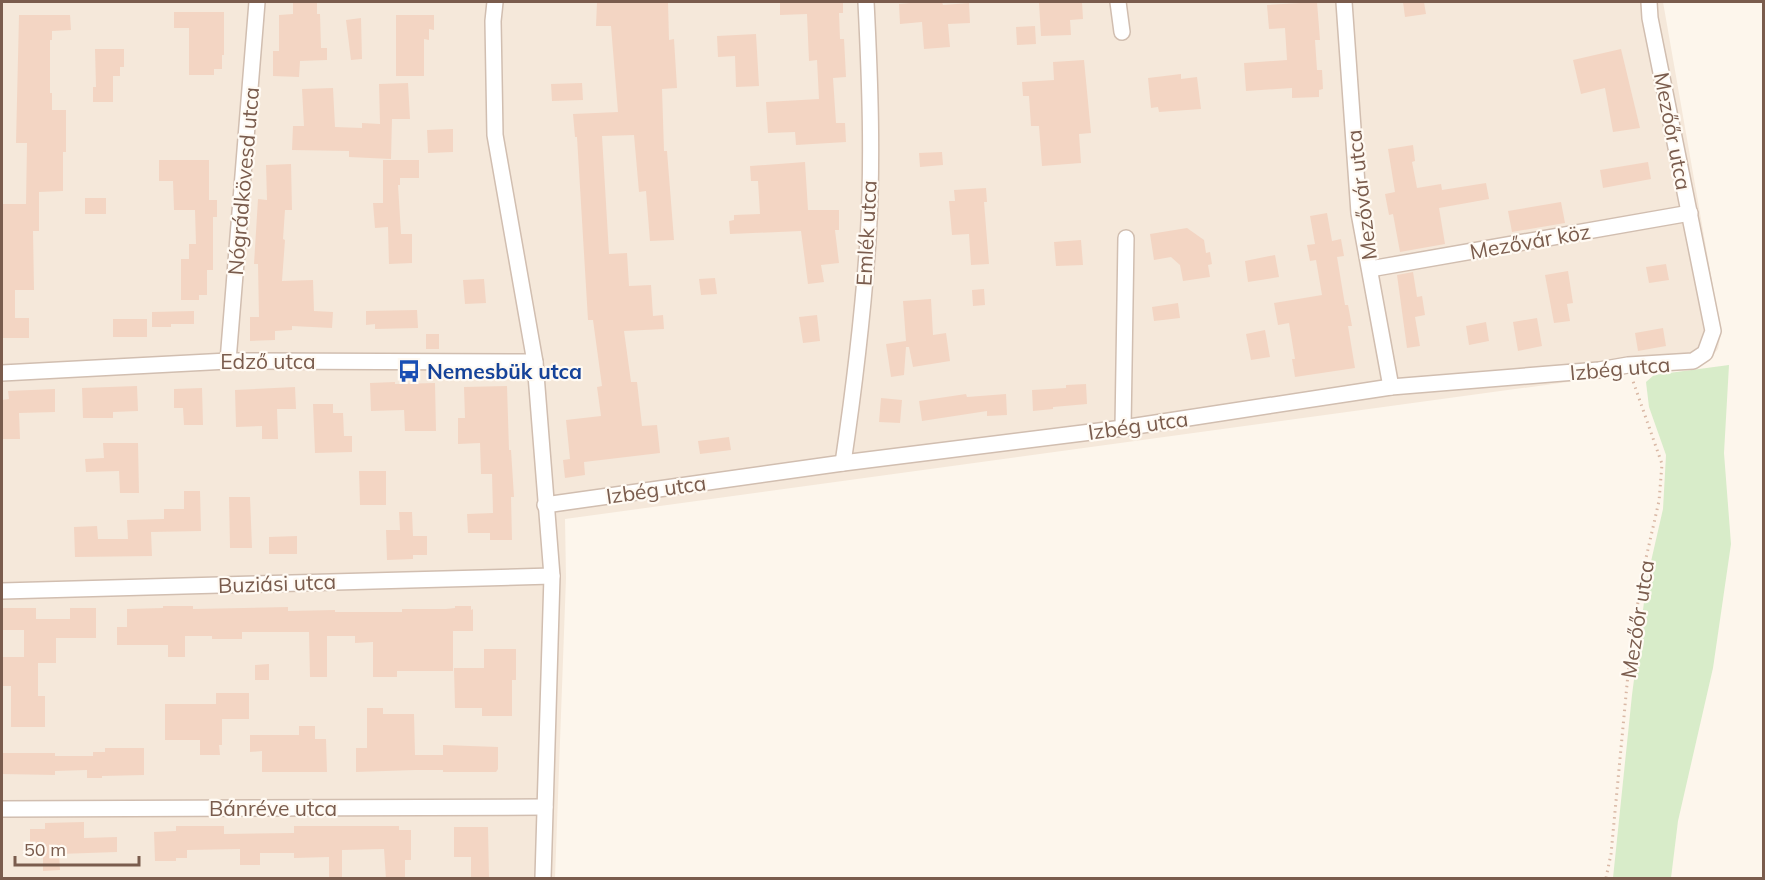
<svg xmlns="http://www.w3.org/2000/svg" width="1765" height="880" viewBox="0 0 1765 880" font-family="Mulish,sans-serif">
<rect width="100%" height="100%" fill="#fdf6ec"/>
<polygon fill="#f5e8da" points="2,2 1663,2 1721,333 1718,349 1706,363 565,519 566,578 555,878 2,878"/>
<polygon fill="#d8ecc9" points="1729,365 1724,453 1731,544 1713,668 1678,821 1671,878 1613,878 1632,695 1647,579 1663,509 1666,455 1649,407 1646,382 1654,375"/>
<g fill="#f3d5c3">
<polygon points="293,2 317,2 317,14 320,14 321,48 327,48 327,60 300,61 299,77 273,76 273,51 279,51 279,15 293,14"/>
<polygon points="597,2 668,2 669,40 674,39 677,88 662,89 664,151 667,151 674,240 650,241 646,191 639,192 634,135 602,136 609,254 627,253 629,286 651,285 653,316 663,315 664,329 624,331 631,382 637,382 642,426 657,425 660,453 584,462 585,475 565,478 563,460 570,459 566,420 601,416 597,387 602,386 593,320 588,320 577,137 575,137 573,114 618,112 611,26 596,26"/>
<polygon points="780,2 843,2 843,13 839,13 840,39 844,39 846,77 833,78 836,123 845,123 846,142 796,145 795,132 768,133 766,102 819,99 817,60 809,61 807,14 780,15"/>
<polygon points="921,2 942,2 943,5 969,3 970,23 948,24 950,47 924,49 922,22 900,24 899,4"/>
<polygon points="1082,2 1083,19 1070,20 1071,35 1041,36 1039,3"/>
<polygon points="1317,2 1320,40 1315,40 1317,70 1322,70 1323,89 1319,90 1319,97 1292,98 1292,88 1246,91 1244,63 1287,60 1285,28 1269,29 1267,5"/>
<polygon points="1403,2 1424,2 1426,14 1405,17"/>
<polygon points="174,12 224,12 224,55 222,55 222,69 214,69 214,75 189,75 189,28 174,28"/>
<polygon points="19,15 70,15 71,30 52,31 52,40 50,40 50,93 52,93 52,110 66,110 66,152 63,152 63,191 39,192 39,231 33,231 34,290 15,290 15,318 29,318 29,338 2,338 2,204 26,204 27,143 16,143"/>
<polygon points="396,15 434,15 434,30 429,29 429,40 424,39 424,76 396,76"/>
<polygon points="361,18 362,59 351,60 346,20"/>
<polygon points="1035,26 1036,44 1017,45 1016,27"/>
<polygon points="756,34 759,86 736,87 735,56 718,57 717,36"/>
<polygon points="95,49 124,49 124,67 120,67 120,76 113,76 113,102 93,102 93,87 96,87"/>
<polygon points="1621,49 1640,128 1613,132 1605,88 1581,94 1573,60"/>
<polygon points="1084,60 1091,133 1079,134 1081,163 1042,166 1039,126 1031,126 1029,96 1023,96 1022,82 1054,80 1053,62"/>
<polygon points="1181,74 1181,79 1197,77 1201,109 1159,112 1158,107 1151,108 1148,78"/>
<polygon points="408,83 410,119 392,119 391,159 349,157 349,151 292,150 293,126 304,126 302,89 333,88 335,127 362,128 362,123 380,124 379,84"/>
<polygon points="582,83 583,100 552,101 551,84"/>
<polygon points="453,129 453,152 428,153 427,130"/>
<polygon points="1413,145 1415,161 1412,162 1417,188 1441,184 1442,190 1486,183 1489,199 1439,208 1445,244 1400,252 1393,214 1389,215 1385,194 1395,192 1388,149"/>
<polygon points="942,152 943,165 920,167 919,153"/>
<polygon points="159,160 209,160 209,200 217,200 217,217 213,217 213,270 207,270 207,295 199,295 199,300 181,300 181,259 189,259 189,244 196,244 195,210 174,210 173,181 159,181"/>
<polygon points="383,160 419,160 419,178 400,178 400,185 398,185 401,234 412,234 412,263 389,264 388,227 375,228 373,203 383,203"/>
<polygon points="805,162 808,210 839,210 839,230 835,230 839,263 821,265 824,282 808,284 801,231 730,234 729,221 734,220 734,215 760,214 758,181 751,181 750,166"/>
<polygon points="1648,162 1651,179 1603,188 1600,170"/>
<polygon points="291,164 292,210 285,210 283,239 285,240 282,281 313,280 314,311 333,312 332,328 292,326 292,330 275,331 275,340 250,341 250,317 259,317 258,264 254,264 258,199 267,200 266,165"/>
<polygon points="986,188 987,202 984,202 989,264 971,265 969,234 952,235 949,201 955,201 954,190"/>
<rect x="85" y="198" width="21" height="16"/>
<polygon points="1561,202 1565,223 1512,232 1508,211"/>
<polygon points="1327,213 1332,241 1341,239 1344,256 1337,257 1345,305 1348,305 1352,326 1348,326 1355,368 1295,377 1292,359 1295,359 1289,323 1278,325 1274,303 1322,295 1316,260 1310,261 1307,245 1315,244 1310,216"/>
<polygon points="1187,228 1204,240 1206,253 1210,252 1212,264 1208,265 1210,277 1183,281 1180,265 1171,257 1154,260 1150,234"/>
<polygon points="1081,240 1083,265 1056,266 1054,242"/>
<polygon points="1275,255 1279,277 1248,282 1245,261"/>
<polygon points="1666,264 1669,280 1649,283 1646,267"/>
<polygon points="1568,271 1573,303 1567,304 1570,321 1554,323 1545,275"/>
<polygon points="1413,272 1417,297 1422,296 1425,315 1415,317 1420,346 1407,348 1397,275"/>
<polygon points="715,278 717,294 701,295 699,279"/>
<polygon points="484,279 486,303 465,304 463,280"/>
<polygon points="984,289 985,305 973,306 972,290"/>
<polygon points="931,299 933,335 946,333 950,361 913,367 909,347 906,347 904,375 891,377 886,344 906,341 903,301"/>
<polygon points="1178,303 1180,318 1154,321 1152,307"/>
<polygon points="417,310 418,328 375,329 375,324 366,325 366,311"/>
<polygon points="194,311 194,324 171,324 171,327 152,327 152,312"/>
<polygon points="817,315 820,341 803,343 799,317"/>
<polygon points="1537,318 1542,346 1518,351 1513,322"/>
<rect x="113" y="319" width="34" height="18"/>
<polygon points="1486,322 1489,341 1469,345 1466,326"/>
<polygon points="1663,328 1666,346 1638,351 1635,333"/>
<polygon points="1265,330 1270,357 1251,360 1246,334"/>
<rect x="426" y="334" width="13" height="15"/>
<polygon points="395,382 395,384 435,383 436,431 405,431 404,410 371,411 370,383"/>
<polygon points="1086,384 1087,404 1053,407 1053,409 1033,411 1032,390 1066,388 1066,385"/>
<polygon points="137,386 138,411 113,412 113,418 83,418 82,388"/>
<polygon points="507,386 509,450 511,450 514,497 511,497 512,540 490,540 490,533 468,533 467,514 493,513 492,474 481,474 480,443 458,444 458,418 465,418 464,387"/>
<polygon points="295,387 296,409 277,409 278,439 262,439 262,426 236,427 235,390"/>
<polygon points="202,388 203,425 184,425 183,408 174,408 174,389"/>
<polygon points="55,389 55,412 19,413 20,439 2,439 2,400 9,399 8,391"/>
<polygon points="966,394 967,397 1006,394 1007,415 987,416 987,411 922,421 919,401"/>
<polygon points="881,398 902,400 900,423 879,422"/>
<polygon points="313,404 333,404 333,413 343,413 344,436 352,436 352,452 315,453"/>
<polygon points="729,437 731,450 700,454 698,441"/>
<polygon points="103,443 138,443 139,493 120,493 119,471 86,472 85,459 104,458"/>
<polygon points="359,471 386,471 386,505 360,505"/>
<polygon points="184,491 200,491 201,531 151,532 152,556 75,557 74,527 97,526 98,539 128,539 127,520 164,519 164,509 184,509"/>
<polygon points="229,497 250,497 252,548 230,548"/>
<polygon points="399,512 412,512 413,536 427,536 427,555 413,555 413,559 387,560 386,530 400,530"/>
<polygon points="297,536 297,554 269,554 269,537"/>
<polygon points="163,606 193,606 193,609 288,607 288,611 335,610 335,612 402,612 402,609 446,609 455,608 455,606 471,606 471,610 473,609 473,631 453,631 453,671 397,671 397,677 373,677 373,642 355,643 355,636 327,636 327,677 310,677 309,632 242,632 242,639 212,639 212,636 185,636 185,657 168,657 168,645 117,645 117,627 127,627 127,609 163,608"/>
<polygon points="2,608 36,608 36,619 70,619 70,608 96,608 96,638 56,638 56,663 38,663 38,696 45,696 45,727 11,727 11,686 2,686 2,657 24,657 24,630 2,630"/>
<polygon points="484,649 516,649 516,680 512,680 512,716 482,716 482,708 455,708 454,668 484,668"/>
<polygon points="269,664 269,680 255,680 255,665"/>
<polygon points="216,693 249,693 249,719 222,719 222,745 219,745 220,755 200,755 200,740 165,740 165,704 216,704"/>
<polygon points="367,708 383,708 383,714 414,714 415,755 443,755 443,745 498,747 498,769 496,772 443,772 443,770 415,770 356,772 356,748 367,748"/>
<polygon points="299,726 315,726 315,739 326,739 327,772 262,772 262,751 250,752 250,735 299,735"/>
<polygon points="105,748 144,748 144,775 102,776 102,778 87,778 87,770 55,771 55,775 2,774 2,753 55,753 55,756 93,756 93,752 105,752"/>
<polygon points="84,822 84,838 117,837 117,852 59,854 60,870 43,871 43,844 30,844 30,829 45,829 45,823"/>
<polygon points="176,826 224,826 224,834 294,833 294,826 399,826 399,830 411,830 411,860 405,860 405,879 386,879 384,849 342,850 342,879 329,879 329,857 294,858 294,853 260,853 260,865 240,865 240,849 187,850 187,858 176,858 176,861 155,861 154,832 176,831"/>
<polygon points="454,827 488,827 489,879 471,879 471,857 454,857"/>
</g>
<g fill="none" stroke-linecap="round" stroke-linejoin="round">
<g stroke="#d1beb0" stroke-width="18">
<g id="minor">
<polyline points="495,2 493,21 495,135 535,362 552,576 543,878"/>
<polyline points="1118,2 1122,32"/>
<polyline points="1344,2 1359,213 1391,387"/>
<polyline points="1370,269 1690,213"/>
<polyline points="228,361 257,2"/>
<polyline points="2,373 228,361 535,362"/>
<polyline points="1123,428 1126,238"/>
<path d="M843,463c11,-74 20,-149 25,-223 5,-80 2,-159 -2,-238"/>
<polyline points="545,505 843,463 1123,428 1391,387 1599,370 1628,365 1693,361 1705,353 1713,331 1650,18 1649,2"/>
<polyline points="2,591 552,576"/>
<polyline points="2,809 545,807"/>
</g>
</g>
<polyline stroke="#d9b8a5" stroke-width="3" stroke-dasharray="1.5 4.5" stroke-linecap="butt" points="1606,878 1611,854 1628,674 1641,580 1659,501 1662,464 1633,381"/>
<use href="#minor" stroke="#fff" stroke-width="15"/>
</g>
<defs>
<g id="bus-bare" transform="scale(1.8)"><path d="M-5-6H5V4H4V6H2V4H-2V6H-4V4H-5ZM-3.5-4V0h7V-4ZM-3.5 1.2v1.5H-2V1.2ZM2 1.2v1.5H3.5V1.2Z" fill="#1a4fb4" stroke="#fffaf3" stroke-width="2.5" paint-order="stroke"/></g>
</defs>
<g fill-rule="evenodd">
<use href="#bus-bare" x="409" y="371"/>
</g>
<g text-anchor="middle" dominant-baseline="central" stroke-width="4.5" stroke-linejoin="round" paint-order="stroke">
<g font-size="21" fill="#7a5c4d" stroke="#fffaf3">
<text transform="translate(1673 131) rotate(79)">Mezőőr utca</text>
<text transform="translate(243 181) rotate(-85)">Nógrádkövesd utca</text>
<text transform="translate(1361 195) rotate(-97)">Mezővár utca</text>
<text transform="translate(866 233) rotate(-87)">Emlék utca</text>
<text transform="translate(1530 241) rotate(-10)">Mezővár köz</text>
<text x="268" y="361">Edző utca</text>
<text transform="translate(1620 368) rotate(-5)">Izbég utca</text>
<text transform="translate(1138 425) rotate(-8)">Izbég utca</text>
<text transform="translate(656 489) rotate(-8)">Izbég utca</text>
<text transform="translate(277 583) rotate(-2)">Buziási utca</text>
<text transform="translate(1637 619) rotate(-81)">Mezőőr utca</text>
<text x="273" y="808">Bánréve utca</text>
</g>
<g font-size="21" font-weight="bold" fill="#164399" stroke="#fffaf3" text-anchor="start">
<text x="427" y="371">Nemesbük utca</text>
</g>
</g>
<rect width="1765" height="880" fill="none" stroke="#7a5c4d" stroke-width="6"/>
<path d="M15 856v9h124v-9" fill="none" stroke="#7a5c4d" stroke-width="3"/>
<text x="24" y="856" font-size="18" fill="#7a5c4d" stroke="#fffaf3" stroke-width="4.5" paint-order="stroke">50 m</text>
</svg>
